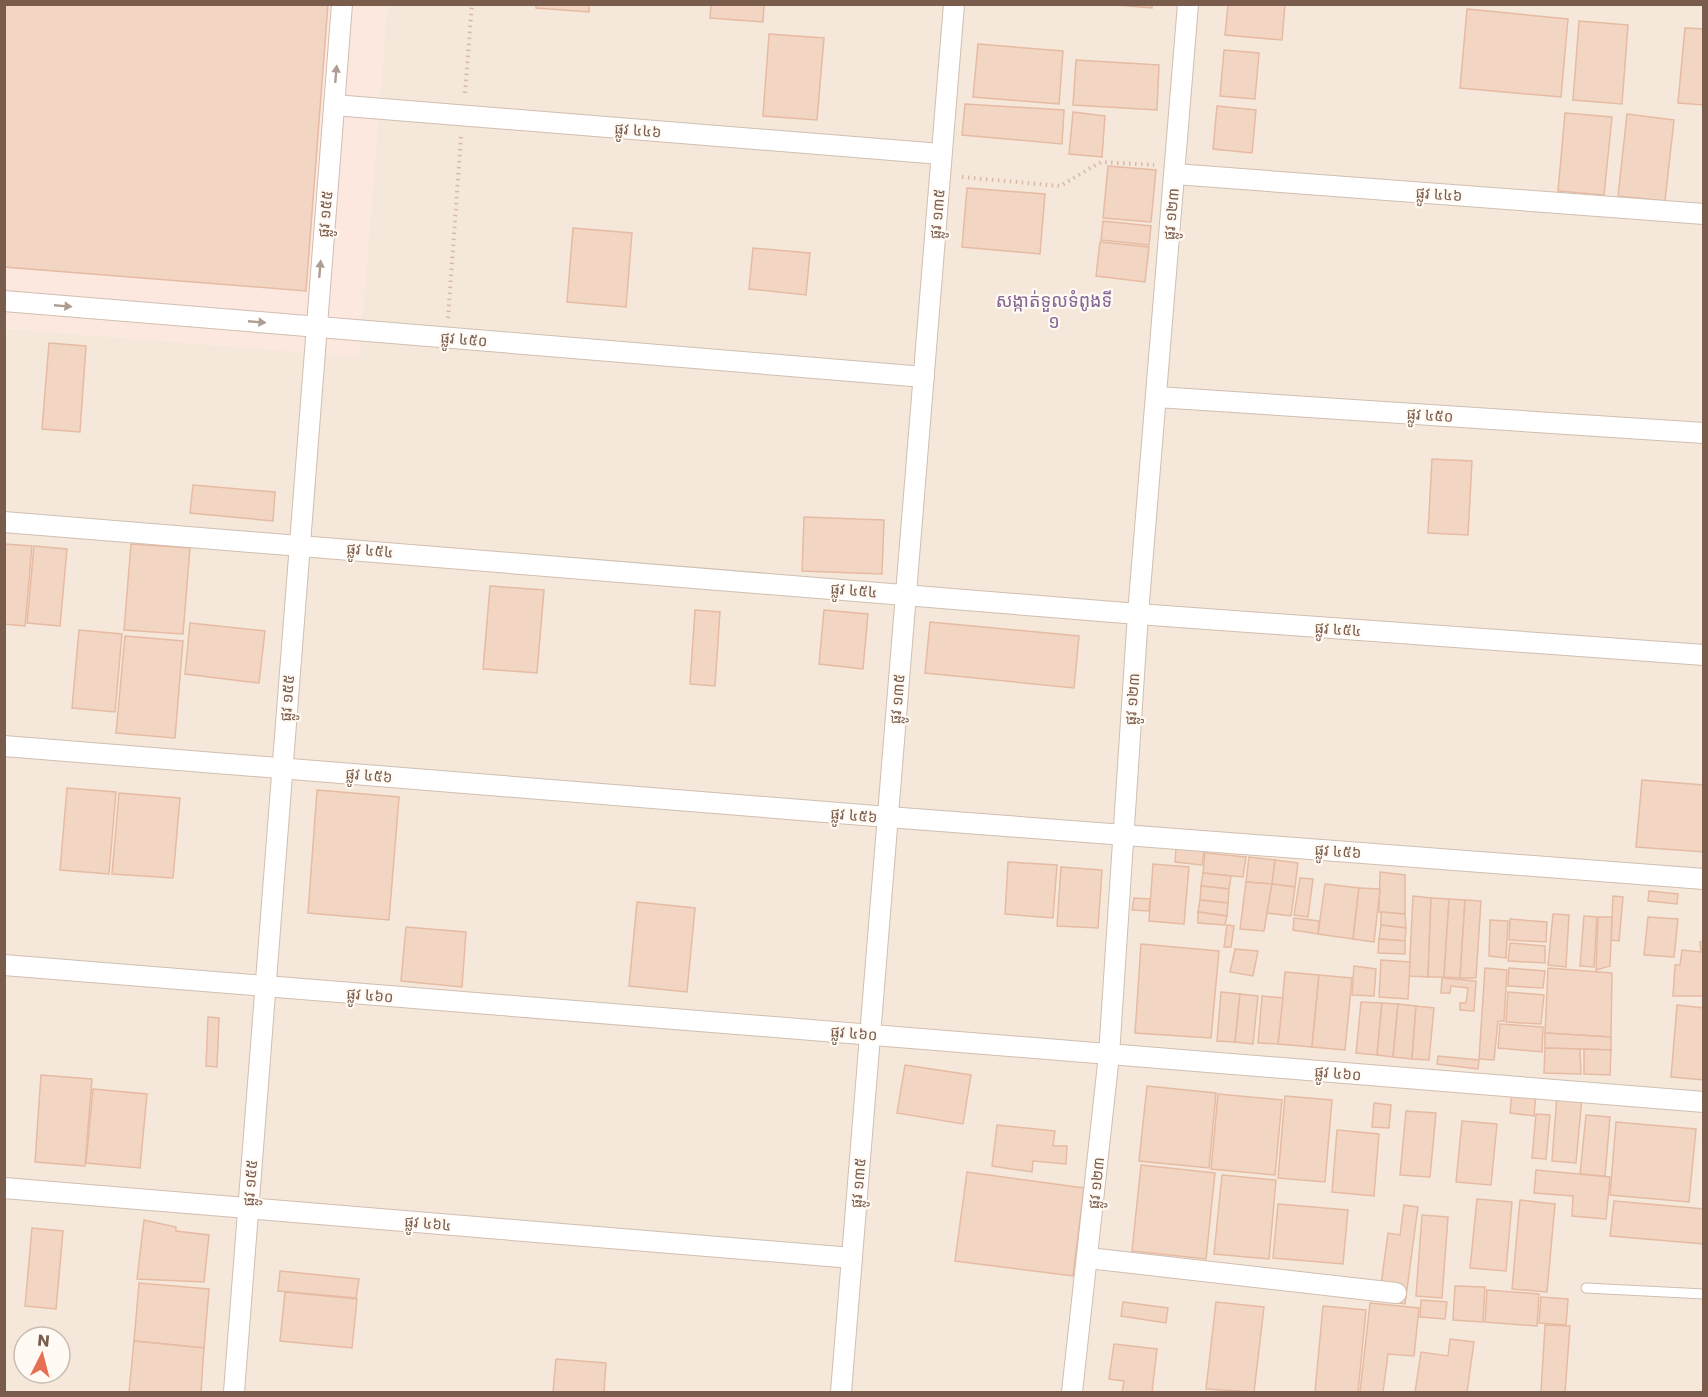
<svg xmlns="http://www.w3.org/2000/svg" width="1708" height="1397" viewBox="0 0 1708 1397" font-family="Poppins,'Noto Sans Khmer',sans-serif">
<rect width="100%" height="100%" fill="#fdf6ec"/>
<path fill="#f5e8da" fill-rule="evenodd" d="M387,5h1316v1387h-1698l-1,-1064 355,28zM24,1337h36v36h-36z"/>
<polygon fill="#fde8e0" points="4,5 387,5 359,357 5,328"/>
<g fill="#f3d5c3" stroke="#e6bba3" stroke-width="1.5">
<polygon points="4,4 328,4 306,291 4,267"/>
<polygon points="536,4 589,4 589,12 536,8"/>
<polygon points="711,4 764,4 763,22 710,18"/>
<polygon points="1103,4 1152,4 1152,8"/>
<polygon points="1228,4 1285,4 1282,40 1225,35"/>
<polygon points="1467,9 1568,19 1561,97 1460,88"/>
<polygon points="1579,21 1628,25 1622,104 1573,100"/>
<polygon points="1685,28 1704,29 1704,105 1678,103"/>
<polygon points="769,34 824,38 817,120 763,116"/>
<polygon points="978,44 1063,51 1059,104 973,97"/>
<polygon points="1224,50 1259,53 1255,99 1220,96"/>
<polygon points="1076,60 1159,65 1157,110 1073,105"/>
<polygon points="965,104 1064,110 1062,144 962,135"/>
<polygon points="1217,106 1256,110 1252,153 1213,149"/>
<polygon points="1073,112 1105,116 1102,157 1069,154"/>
<polygon points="1565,113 1612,117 1604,195 1558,191"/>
<polygon points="1627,114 1674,120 1665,201 1618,196"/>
<polygon points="1108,166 1156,170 1151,222 1103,218"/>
<polygon points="967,188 1045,194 1040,254 962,247"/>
<polygon points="1103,221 1151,226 1149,245 1101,240"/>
<polygon points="573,228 632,233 626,307 567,302"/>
<polygon points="1100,242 1149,247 1145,282 1096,276"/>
<polygon points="753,248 810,253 806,295 749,289"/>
<polygon points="49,343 86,346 80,432 42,429"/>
<polygon points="1432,459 1472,461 1468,535 1428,533"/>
<polygon points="193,485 275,492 273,521 190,513"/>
<polygon points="804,517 884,520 882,574 802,571"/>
<polygon points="5,544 32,546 25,626 4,624"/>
<polygon points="131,544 190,548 183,634 124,630"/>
<polygon points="34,546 67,549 60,626 27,623"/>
<polygon points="490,586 544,590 537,673 483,669"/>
<polygon points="695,610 720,612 715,686 690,684"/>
<polygon points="824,610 868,614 863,669 819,664"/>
<polygon points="930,622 1079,636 1074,688 925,673"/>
<polygon points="190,623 265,631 259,683 185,674"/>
<polygon points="79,630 122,634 115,712 72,708"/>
<polygon points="125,636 183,641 175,738 116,733"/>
<polygon points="1642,780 1704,785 1704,852 1636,847"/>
<polygon points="67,788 116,792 109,874 60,870"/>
<polygon points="317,790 399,797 389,920 308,913"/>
<polygon points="119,793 180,798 173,878 112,874"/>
<polygon points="1176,848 1204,851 1202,865 1175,862"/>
<polygon points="1205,853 1246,857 1243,877 1203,873"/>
<polygon points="1249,857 1275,860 1272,884 1246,882"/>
<polygon points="1275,860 1298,863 1295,887 1272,884"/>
<polygon points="1008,862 1057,865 1053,918 1005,914"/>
<polygon points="1153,864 1189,867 1184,924 1149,921"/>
<polygon points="1061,867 1102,870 1098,928 1057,926"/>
<polygon points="1380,872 1405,875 1405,914 1379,912"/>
<polygon points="1203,873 1231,876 1229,889 1201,886"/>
<polygon points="1300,878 1313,879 1308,917 1294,915"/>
<polygon points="1246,882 1272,884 1264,931 1240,929"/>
<polygon points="1272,884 1295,887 1291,916 1267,913"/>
<polygon points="1325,884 1359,888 1353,939 1318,934"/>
<polygon points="1201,886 1229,889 1228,903 1200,900"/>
<polygon points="1359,888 1380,889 1374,942 1353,939"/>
<polygon points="1649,891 1678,894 1677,904 1648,901"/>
<polygon points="1413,896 1431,898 1428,977 1409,976"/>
<polygon points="1613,896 1623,897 1619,941 1611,940"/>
<polygon points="1134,898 1150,899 1149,911 1132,910"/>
<polygon points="1431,898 1449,899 1444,977 1428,977"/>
<polygon points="1449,899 1465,900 1460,978 1444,977"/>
<polygon points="1200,900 1228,903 1227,916 1198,912"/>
<polygon points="1465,900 1481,901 1476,978 1460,978"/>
<polygon points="637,902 695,908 687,992 629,986"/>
<polygon points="1198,912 1227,916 1225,925 1198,923"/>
<polygon points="1381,912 1405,914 1406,928 1381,925"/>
<polygon points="1553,914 1569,915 1566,967 1548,965"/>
<polygon points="1584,916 1597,917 1594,967 1580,966"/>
<polygon points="1598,917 1612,917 1610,966 1596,970"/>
<polygon points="1648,917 1678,919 1674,957 1644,955"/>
<polygon points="1294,918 1319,921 1318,934 1293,930"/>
<polygon points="1510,919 1547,922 1546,942 1509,940"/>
<polygon points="1490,920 1508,921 1506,958 1489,956"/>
<polygon points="1227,925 1234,926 1231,947 1224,947"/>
<polygon points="1381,925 1406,928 1405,941 1379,939"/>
<polygon points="406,927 466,932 462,987 401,981"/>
<polygon points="1379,939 1405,941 1405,954 1378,953"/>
<polygon points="1700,942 1704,942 1704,996 1673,996 1675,965 1680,965 1682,950 1701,952"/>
<polygon points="1510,943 1545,946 1545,963 1508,961"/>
<polygon points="1141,944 1219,951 1211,1038 1135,1033"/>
<polygon points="1235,949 1258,951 1253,976 1230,972"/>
<polygon points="1381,960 1410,962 1408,999 1379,997"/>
<polygon points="1354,966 1376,969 1374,996 1352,995"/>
<polygon points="1485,968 1507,970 1504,1021 1498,1021 1494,1060 1479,1059"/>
<polygon points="1509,968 1545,971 1543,988 1508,986"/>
<polygon points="1548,968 1612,973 1611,1037 1545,1033"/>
<polygon points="1285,972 1319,975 1312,1047 1278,1044"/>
<polygon points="1319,975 1352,978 1345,1050 1312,1047"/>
<polygon points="1442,978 1476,981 1474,1011 1460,1010 1460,1003 1466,1003 1468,988 1451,986 1450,993 1441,993"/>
<polygon points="1221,992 1240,994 1235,1042 1217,1041"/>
<polygon points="1508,992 1544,995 1541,1024 1506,1022"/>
<polygon points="1240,994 1258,996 1253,1044 1235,1042"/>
<polygon points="1262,996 1283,998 1278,1044 1258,1043"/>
<polygon points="1361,1002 1382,1003 1377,1055 1356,1053"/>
<polygon points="1382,1003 1398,1004 1393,1057 1377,1055"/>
<polygon points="1398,1004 1416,1006 1412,1059 1393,1057"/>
<polygon points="1677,1005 1704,1008 1704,1080 1671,1077"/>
<polygon points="1416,1006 1434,1008 1429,1060 1412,1059"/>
<polygon points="208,1017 219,1018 217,1067 206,1066"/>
<polygon points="1500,1024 1543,1027 1542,1052 1498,1048"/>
<polygon points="1545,1033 1611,1037 1611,1050 1545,1048"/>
<polygon points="1545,1048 1580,1049 1581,1074 1544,1073"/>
<polygon points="1584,1049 1611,1050 1610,1075 1584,1074"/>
<polygon points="1438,1056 1479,1060 1478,1069 1437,1064"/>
<polygon points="905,1065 971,1075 963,1124 897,1113"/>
<polygon points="41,1075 92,1079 85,1166 35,1162"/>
<polygon points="1147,1086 1216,1093 1209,1168 1139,1161"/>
<polygon points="93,1089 147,1094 140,1168 86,1163"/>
<polygon points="1512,1091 1536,1093 1534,1116 1510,1113"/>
<polygon points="1218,1094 1282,1100 1275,1175 1211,1169"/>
<polygon points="1557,1095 1582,1097 1576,1163 1552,1161"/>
<polygon points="1285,1096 1332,1100 1325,1182 1278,1178"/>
<polygon points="1374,1103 1391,1105 1389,1128 1372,1127"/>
<polygon points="1406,1111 1436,1113 1430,1177 1400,1175"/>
<polygon points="1536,1114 1550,1115 1546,1159 1532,1158"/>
<polygon points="1586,1115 1610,1117 1605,1176 1580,1174"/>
<polygon points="1462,1121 1497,1124 1491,1185 1456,1182"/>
<polygon points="1616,1122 1696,1129 1689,1202 1610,1195"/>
<polygon points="997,1125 1055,1131 1053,1146 1067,1146 1066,1164 1033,1161 1032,1172 992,1166"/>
<polygon points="1337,1130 1379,1134 1374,1196 1332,1192"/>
<polygon points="1141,1165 1215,1173 1206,1259 1132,1251"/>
<polygon points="1536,1170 1610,1177 1606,1219 1572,1216 1573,1196 1534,1193"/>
<polygon points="967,1172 1084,1188 1073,1276 955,1261"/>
<polygon points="1222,1175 1276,1180 1269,1259 1214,1254"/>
<polygon points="1477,1199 1512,1202 1506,1271 1470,1268"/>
<polygon points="1520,1200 1555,1204 1547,1292 1512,1289"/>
<polygon points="1614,1201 1704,1209 1704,1244 1610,1236"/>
<polygon points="1278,1204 1348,1210 1343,1264 1273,1258"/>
<polygon points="1404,1205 1418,1207 1405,1304 1379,1300 1388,1233 1400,1235"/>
<polygon points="1422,1215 1448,1217 1442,1298 1416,1296"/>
<polygon points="144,1220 176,1227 176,1231 209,1235 204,1282 137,1279"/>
<polygon points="32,1228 63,1231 56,1309 25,1306"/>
<polygon points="280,1271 359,1279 356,1298 278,1291"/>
<polygon points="139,1283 209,1289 204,1348 134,1341"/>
<polygon points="1455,1286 1485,1287 1483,1322 1453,1320"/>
<polygon points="1487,1290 1539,1294 1537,1326 1485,1322"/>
<polygon points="285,1292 357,1299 352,1348 280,1341"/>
<polygon points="1541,1297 1568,1299 1566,1325 1539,1323"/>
<polygon points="1421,1300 1447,1302 1445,1319 1420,1317"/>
<polygon points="1123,1302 1168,1308 1166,1323 1121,1316"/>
<polygon points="1216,1302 1264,1307 1254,1392 1206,1389"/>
<polygon points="1370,1303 1419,1308 1414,1356 1388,1354 1383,1392 1360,1392"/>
<polygon points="1323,1306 1366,1310 1358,1392 1315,1392"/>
<polygon points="1545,1325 1570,1326 1565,1392 1541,1392"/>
<polygon points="1450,1339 1474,1342 1467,1392 1415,1392 1421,1352 1448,1356"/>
<polygon points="134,1341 204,1348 201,1392 129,1392"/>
<polygon points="1114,1344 1157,1349 1152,1392 1122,1392 1124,1381 1109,1379"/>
<polygon points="556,1359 606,1363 604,1392 553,1392"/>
</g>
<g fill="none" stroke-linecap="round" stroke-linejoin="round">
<g stroke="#d1beb0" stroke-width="11">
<polyline id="lane" points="1586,1288 1704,1294"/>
</g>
<g stroke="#d1beb0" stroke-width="22">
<g id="street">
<polyline points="334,105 941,154"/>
<polyline points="1175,174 1704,214"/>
<polyline points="4,301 924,377"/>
<polyline points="1157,397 1704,433"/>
<polyline points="4,522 1138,614 1704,655"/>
<polyline points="4,746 888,817 1704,879"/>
<polyline points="4,965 1704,1102"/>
<polyline points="4,1188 852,1258"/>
<polyline points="1088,1258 1396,1293"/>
<polyline points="234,1392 342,4"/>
<polyline points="841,1392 954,4"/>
<polyline points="1072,1392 1109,1055 1138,614 1188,4"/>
</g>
</g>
<g stroke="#d9b8a5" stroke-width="4" stroke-dasharray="1.5 4.5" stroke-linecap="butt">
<polyline points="465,93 472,4"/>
<polyline points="962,177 1060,186 1101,162 1154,165"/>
<polyline points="448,318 461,137"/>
</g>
<use href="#lane" stroke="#fff" stroke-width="9"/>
<use href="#street" stroke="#fff" stroke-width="20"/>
</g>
<defs><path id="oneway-solid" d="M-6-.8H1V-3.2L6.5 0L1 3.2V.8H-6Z" transform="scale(1.5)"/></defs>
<g fill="#af9d94">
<use href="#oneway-solid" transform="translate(336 74) rotate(-85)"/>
<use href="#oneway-solid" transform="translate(320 269) rotate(-85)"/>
<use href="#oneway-solid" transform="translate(63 306) rotate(5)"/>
<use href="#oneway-solid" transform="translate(257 322) rotate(5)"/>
</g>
<g text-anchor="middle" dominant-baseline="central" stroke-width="4.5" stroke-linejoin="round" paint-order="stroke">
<g font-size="15" fill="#7a5c4d" stroke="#fffaf3">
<text transform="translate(638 130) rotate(5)">ផ្លូវ ៤៤៦</text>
<text transform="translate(1439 194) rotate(4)">ផ្លូវ ៤៤៦</text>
<text transform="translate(325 214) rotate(-85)">ផ្លូវ ១៥៥</text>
<text transform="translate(937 214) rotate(-85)">ផ្លូវ ១៣៥</text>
<text transform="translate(1171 214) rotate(-85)">ផ្លូវ ១២៣</text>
<text transform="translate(464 339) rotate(5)">ផ្លូវ ៤៥០</text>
<text transform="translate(1430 415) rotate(4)">ផ្លូវ ៤៥០</text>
<text transform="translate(370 550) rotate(5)">ផ្លូវ ៤៥៤</text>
<text transform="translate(854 590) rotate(5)">ផ្លូវ ៤៥៤</text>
<text transform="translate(1338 629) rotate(4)">ផ្លូវ ៤៥៤</text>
<text transform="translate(287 698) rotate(-86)">ផ្លូវ ១៥៥</text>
<text transform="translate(897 699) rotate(-85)">ផ្លូវ ១៣៥</text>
<text transform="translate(1132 699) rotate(-86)">ផ្លូវ ១២៣</text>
<text transform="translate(369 775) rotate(5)">ផ្លូវ ៤៥៦</text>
<text transform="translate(854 815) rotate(5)">ផ្លូវ ៤៥៦</text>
<text transform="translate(1338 851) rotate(4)">ផ្លូវ ៤៥៦</text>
<text transform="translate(370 995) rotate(5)">ផ្លូវ ៤៦០</text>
<text transform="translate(854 1033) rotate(5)">ផ្លូវ ៤៦០</text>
<text transform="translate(1338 1073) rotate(5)">ផ្លូវ ៤៦០</text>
<text transform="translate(250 1183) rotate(-86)">ផ្លូវ ១៥៥</text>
<text transform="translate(858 1183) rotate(-85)">ផ្លូវ ១៣៥</text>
<text transform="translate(1096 1183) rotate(-84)">ផ្លូវ ១២៣</text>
<text transform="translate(428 1223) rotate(5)">ផ្លូវ ៤៦៤</text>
</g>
<g font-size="18" fill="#846695" stroke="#fffaf3">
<text x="1054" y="300">សង្កាត់ទួលទំពូងទី<tspan x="1054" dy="21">១</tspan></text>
</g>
</g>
<rect width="1708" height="1397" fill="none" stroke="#7a5c4d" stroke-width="12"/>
<g transform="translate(42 1355) rotate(6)"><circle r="28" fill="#fffaf3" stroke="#cabbb1" stroke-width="1.5"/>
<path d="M0-4.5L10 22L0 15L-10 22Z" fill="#e76f51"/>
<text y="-9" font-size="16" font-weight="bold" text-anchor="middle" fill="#7a5c4d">N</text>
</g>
</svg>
